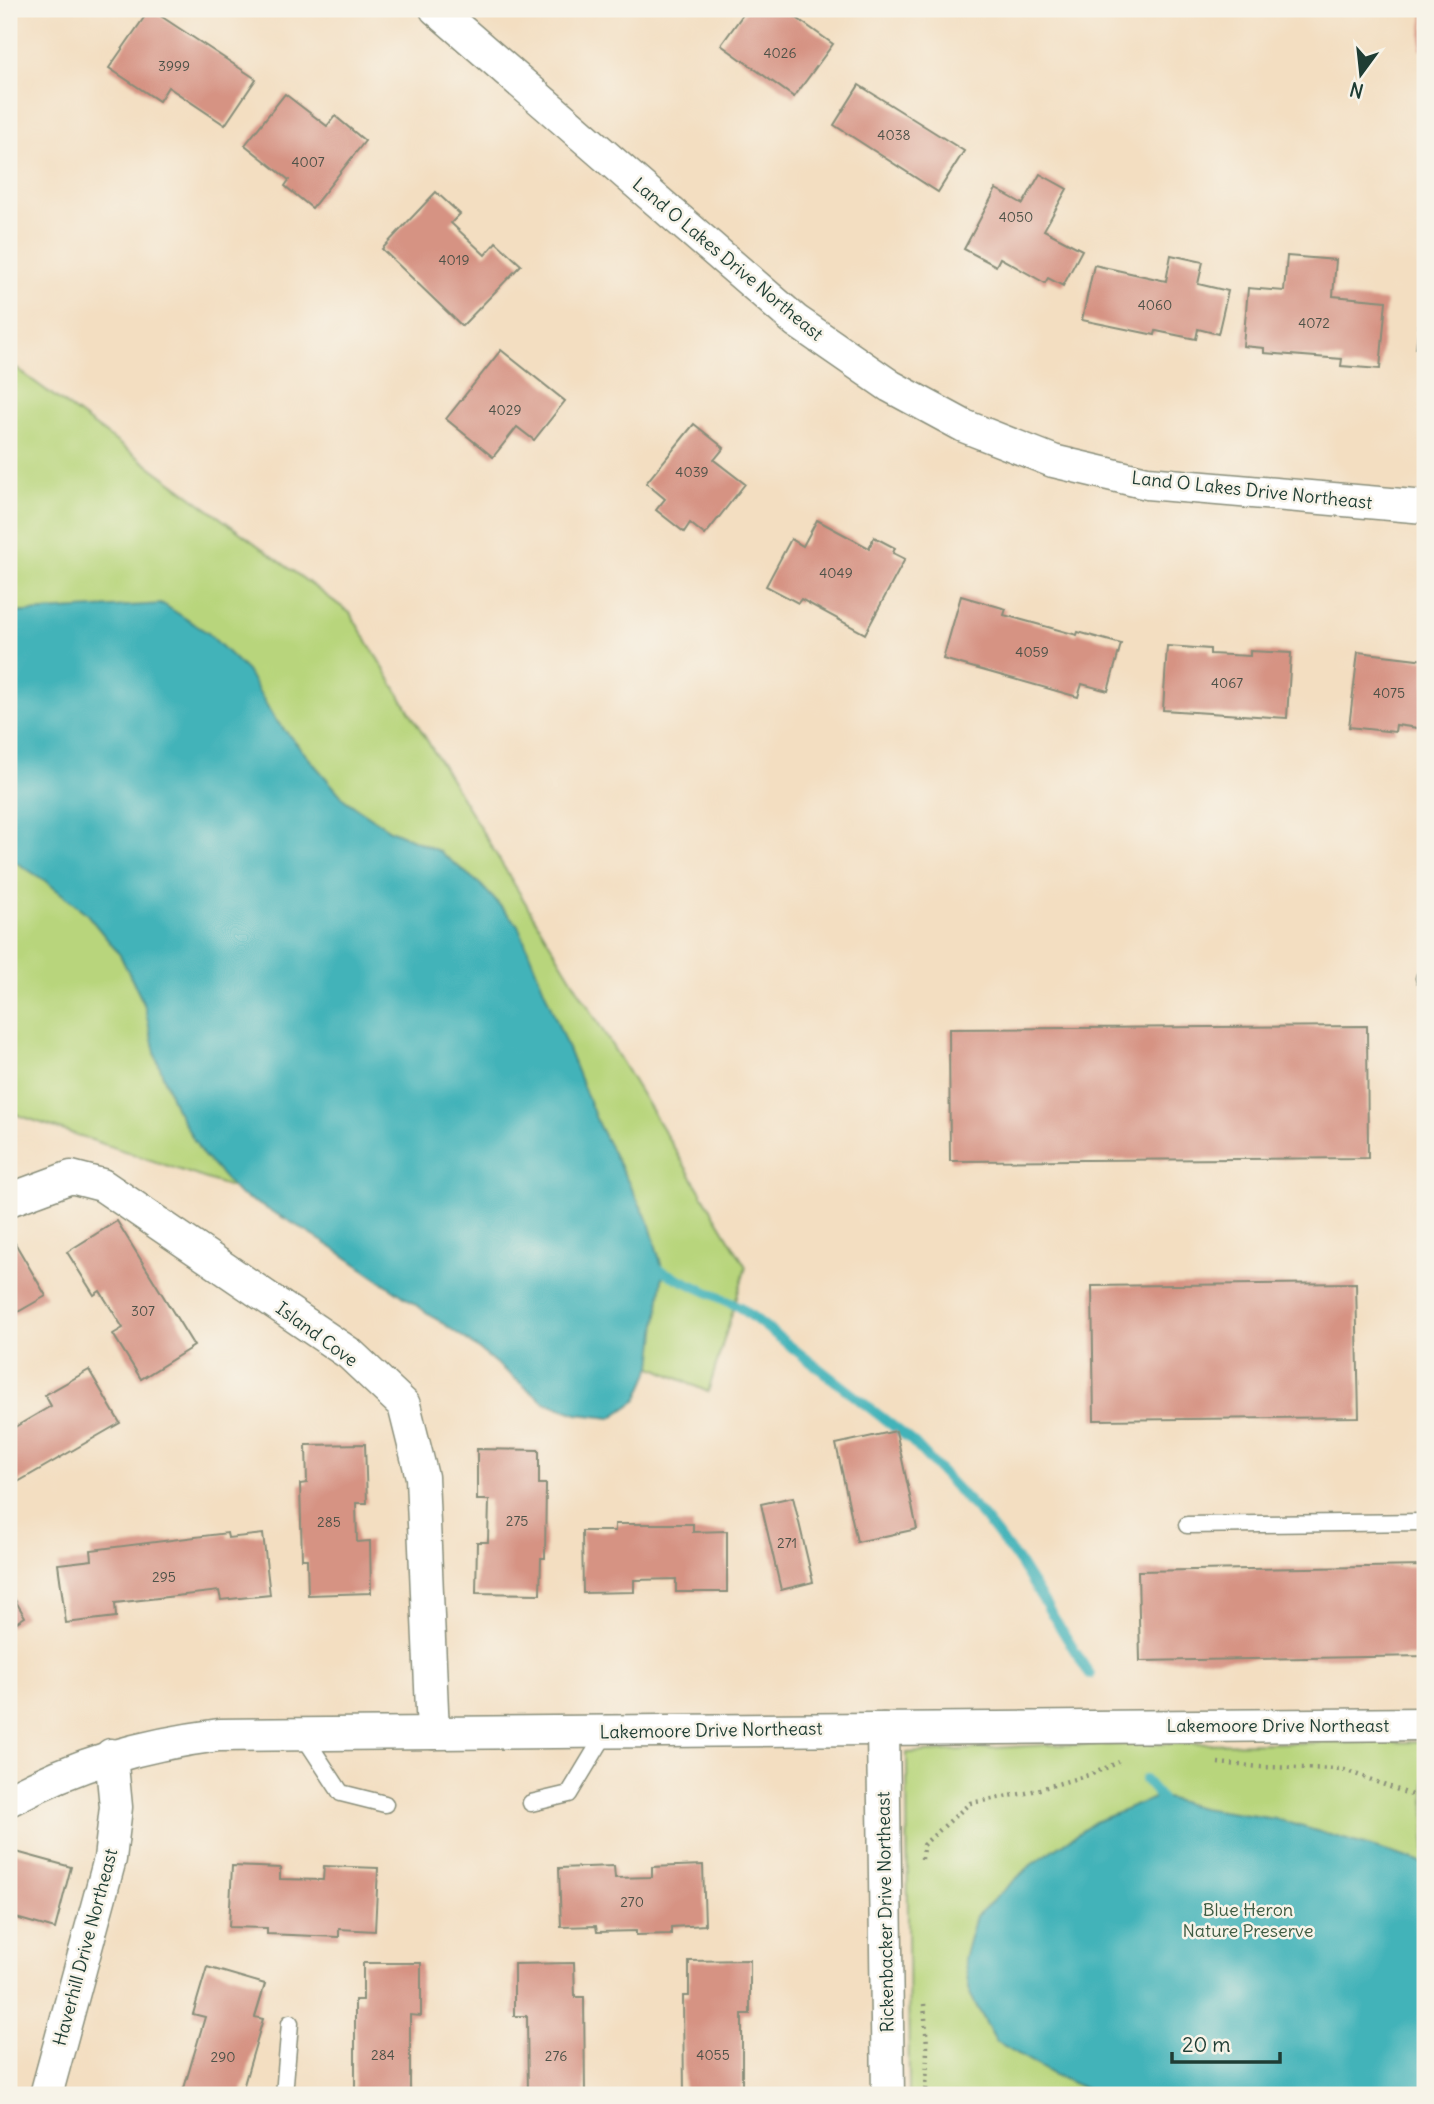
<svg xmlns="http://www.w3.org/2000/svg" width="1434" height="2104" viewBox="0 0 1434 2104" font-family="Delius,sans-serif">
<rect width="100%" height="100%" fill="#f7f3e8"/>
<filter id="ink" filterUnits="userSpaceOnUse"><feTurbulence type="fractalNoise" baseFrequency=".0143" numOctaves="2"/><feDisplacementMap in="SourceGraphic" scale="14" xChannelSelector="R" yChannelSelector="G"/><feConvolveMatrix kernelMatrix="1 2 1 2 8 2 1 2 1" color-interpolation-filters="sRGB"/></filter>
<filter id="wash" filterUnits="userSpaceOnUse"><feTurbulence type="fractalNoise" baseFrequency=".00686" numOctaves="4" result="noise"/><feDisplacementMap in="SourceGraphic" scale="28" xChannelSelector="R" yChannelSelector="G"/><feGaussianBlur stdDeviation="1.57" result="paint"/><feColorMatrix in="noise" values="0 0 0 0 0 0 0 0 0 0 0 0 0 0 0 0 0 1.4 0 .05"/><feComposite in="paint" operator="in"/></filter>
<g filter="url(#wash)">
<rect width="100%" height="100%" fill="#f3dec1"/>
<g fill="#b8d57c" stroke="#6c8958" stroke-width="2">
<polygon points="9,363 350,613 746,1267 708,1392 333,1222 9,1112"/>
<polygon points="1425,1742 1425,2095 909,2095 907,1753 1045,1745"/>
</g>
<g fill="#43b3b9" stroke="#317876" stroke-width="2">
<polygon points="163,604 208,633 247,671 274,718 345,800 390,830 439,851 481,885 518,925 599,1126 649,1222 663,1271 652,1366 637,1400 611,1418 577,1414 544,1402 467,1340 333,1248 286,1219 239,1194 202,1154 175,1107 156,1057 144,1004 120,955 86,913 44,880 9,858 9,613"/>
<polygon points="1159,1796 1201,1808 1276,1819 1412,1859 1425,1865 1425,2095 1101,2095 1054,2075 996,2041 970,1994 964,1958 976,1916 1031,1865 1095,1822"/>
</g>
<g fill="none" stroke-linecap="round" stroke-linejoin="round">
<g stroke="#43b3b9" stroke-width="10">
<polyline points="653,1267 740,1307 911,1440 985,1519 1019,1562 1090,1675"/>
<polyline points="1145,1780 1159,1796 1166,1808"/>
</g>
</g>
<g id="blocks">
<g fill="#d69383">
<polygon points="150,9 256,79 225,125 168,87 159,101 109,68"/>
<polygon points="747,9 784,9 833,44 794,97 721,45"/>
<polygon points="1423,14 1425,14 1425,51 1420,50"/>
<polygon points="859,85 964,151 938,192 834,125"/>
<polygon points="285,94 327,126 335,116 365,141 312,208 285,186 289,180 245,145"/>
<polygon points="1040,174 1067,189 1044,230 1082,250 1063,286 1048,278 1045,283 1000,258 996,266 964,249 996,189 1023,204"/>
<polygon points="436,192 460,214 451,223 485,255 496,242 521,265 462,326 382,249"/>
<polygon points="1171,255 1203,262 1198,284 1228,291 1218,334 1198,329 1196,339 1156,331 1155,335 1082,320 1094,265 1166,281"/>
<polygon points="1287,256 1336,260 1333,296 1386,301 1380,369 1341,366 1342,359 1264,353 1264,348 1243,346 1248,288 1284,291"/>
<polygon points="1421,305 1425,306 1425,349 1416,348"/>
<polygon points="501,350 565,401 534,440 517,427 493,457 446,419"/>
<polygon points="694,424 724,448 714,460 745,484 705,535 690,523 684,532 656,510 665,499 646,483"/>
<polygon points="817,520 869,548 874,537 895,548 893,553 905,559 865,634 801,599 798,603 766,586 791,539 803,546"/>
<polygon points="961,596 1006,609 1004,615 1077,635 1078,632 1121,644 1108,691 1082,684 1078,697 943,659"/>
<polygon points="1167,646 1210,649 1210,654 1250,656 1250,651 1291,653 1287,718 1163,710"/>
<polygon points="1358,652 1425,660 1425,729 1396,725 1395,732 1349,727"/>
<polygon points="1367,1026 1368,1158 950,1161 949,1029"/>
<polygon points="117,1221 194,1346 141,1379 113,1334 123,1328 100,1291 94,1295 67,1252"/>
<polygon points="15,1243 46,1296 9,1317 9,1246"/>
<polygon points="1356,1283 1359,1417 1094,1420 1092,1286"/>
<polygon points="89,1370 120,1423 9,1487 9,1418 15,1427 51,1406 45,1395"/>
<polygon points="896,1431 917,1529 857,1542 836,1444"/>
<polygon points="365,1444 367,1503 356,1503 357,1542 370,1541 371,1593 308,1595 307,1559 302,1559 300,1484 307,1483 306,1445"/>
<polygon points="477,1449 539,1450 539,1484 546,1484 545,1558 541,1558 540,1594 476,1593 477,1542 488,1542 489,1500 477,1500"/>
<polygon points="793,1497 813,1582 781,1590 761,1504"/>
<polygon points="615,1524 693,1524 693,1532 727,1531 727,1592 676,1592 676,1579 634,1580 634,1592 583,1593 582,1531 615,1531"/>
<polygon points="227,1533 228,1538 263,1534 270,1595 221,1600 219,1591 115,1603 116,1617 66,1623 58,1564 92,1560 91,1550"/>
<polygon points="1425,1566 1425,1656 1140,1661 1138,1571"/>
<polygon points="9,1590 25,1617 9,1627"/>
<polygon points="9,1850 71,1867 55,1929 9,1916"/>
<polygon points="703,1865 705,1925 671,1927 671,1934 636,1935 636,1931 597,1932 596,1926 561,1927 559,1868 614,1866 615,1878 652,1877 652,1867"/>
<polygon points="232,1866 280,1868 280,1879 323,1880 324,1866 378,1868 375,1931 339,1929 339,1937 267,1934 267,1928 229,1927"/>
<polygon points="750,1960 750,2014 742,2014 742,2095 684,2095 683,1996 689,1996 689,1961"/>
<polygon points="363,1963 421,1963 421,2016 410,2015 410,2095 355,2095 355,2000 363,2000"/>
<polygon points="574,1963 575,1997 584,1997 585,2095 528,2095 527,2016 514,2016 514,1964"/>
<polygon points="207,1967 265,1984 255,2017 263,2019 241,2095 182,2095 205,2017 193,2014"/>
</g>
</g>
</g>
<g filter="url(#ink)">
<use href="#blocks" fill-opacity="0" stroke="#898e7a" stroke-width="2"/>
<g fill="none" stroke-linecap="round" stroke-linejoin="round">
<g stroke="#898e7a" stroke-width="19">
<g id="service">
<polyline points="1424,978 1425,978"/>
<polyline points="1187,1525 1425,1522"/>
<polyline points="303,1735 341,1793 385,1804"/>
<polyline points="531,1803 569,1794 607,1731"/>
<polyline points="284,2095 290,2023"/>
</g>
</g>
<g stroke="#898e7a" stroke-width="35">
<g id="minor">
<polyline points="436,9 796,321 890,386 964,426 1053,461 1147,483 1425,507"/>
<polyline points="9,1200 71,1177 102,1185 350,1354 404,1405 422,1477 433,1733"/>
<polyline points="883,1729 888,2095"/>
<path d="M9,1800c68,-37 133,-55 210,-65l1206,-11"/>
<polyline points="46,2095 110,1859 116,1807 111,1755"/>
</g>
</g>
<g stroke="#898e7a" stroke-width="4.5" stroke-dasharray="2 5" stroke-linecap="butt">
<polyline points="1218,1763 1261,1767 1342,1769 1425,1800"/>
<polyline points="922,1859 923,1845 970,1803 1026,1793 1092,1774 1119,1762"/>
<polyline points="924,2004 927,2046 926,2095"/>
</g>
<use href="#service" stroke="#fff" stroke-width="16"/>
<use href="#minor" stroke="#fff" stroke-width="32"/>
</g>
</g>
<g text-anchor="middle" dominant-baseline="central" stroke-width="5" stroke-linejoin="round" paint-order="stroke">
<g font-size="14" fill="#4d5248">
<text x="780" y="53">4026</text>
<text x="174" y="66">3999</text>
<text x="894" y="135">4038</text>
<text x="308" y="162">4007</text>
<text x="1016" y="217">4050</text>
<text x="454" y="260">4019</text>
<text x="1155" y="305">4060</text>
<text x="1314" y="323">4072</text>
<text x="505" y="410">4029</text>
<text x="692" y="472">4039</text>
<text x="836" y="573">4049</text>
<text x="1032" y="652">4059</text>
<text x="1227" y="683">4067</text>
<text x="1389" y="693">4075</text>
<text x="143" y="1311">307</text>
<text x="517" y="1521">275</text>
<text x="329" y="1522">285</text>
<text x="787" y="1543">271</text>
<text x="164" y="1577">295</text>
<text x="632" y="1902">270</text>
<text x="383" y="2055">284</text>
<text x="713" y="2055">4055</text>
<text x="556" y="2056">276</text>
<text x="223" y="2057">290</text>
</g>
<g font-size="18" fill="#1f3d34" stroke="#f7f3e8">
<text transform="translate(728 259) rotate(40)">Land O Lakes Drive Northeast</text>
<text transform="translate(1252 490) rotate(6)">Land O Lakes Drive Northeast</text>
<text transform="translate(317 1334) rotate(36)">Island Cove</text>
<text x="1278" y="1725">Lakemoore Drive Northeast</text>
<text transform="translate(711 1730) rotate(-1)">Lakemoore Drive Northeast</text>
<text transform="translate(885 1912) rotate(-91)">Rickenbacker Drive Northeast</text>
<text transform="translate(85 1947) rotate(-75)">Haverhill Drive Northeast</text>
</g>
<g font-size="18" fill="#3e5b42" stroke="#f7f3e8">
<text x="1248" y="1909">Blue Heron<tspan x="1248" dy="21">Nature Preserve</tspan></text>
</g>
</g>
<rect width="1434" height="2104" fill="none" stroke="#f7f3e8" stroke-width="35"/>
<g transform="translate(1361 74) rotate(195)" stroke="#f7f3e8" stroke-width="5" paint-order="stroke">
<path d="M0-5L12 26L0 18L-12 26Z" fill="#1f3d34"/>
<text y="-10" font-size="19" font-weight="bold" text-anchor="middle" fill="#1f3d34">N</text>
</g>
<path d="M1172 2052v10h108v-10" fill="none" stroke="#1f3d34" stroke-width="3.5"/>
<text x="1182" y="2052" font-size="21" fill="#1f3d34" stroke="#f7f3e8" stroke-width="5" paint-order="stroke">20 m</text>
</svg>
